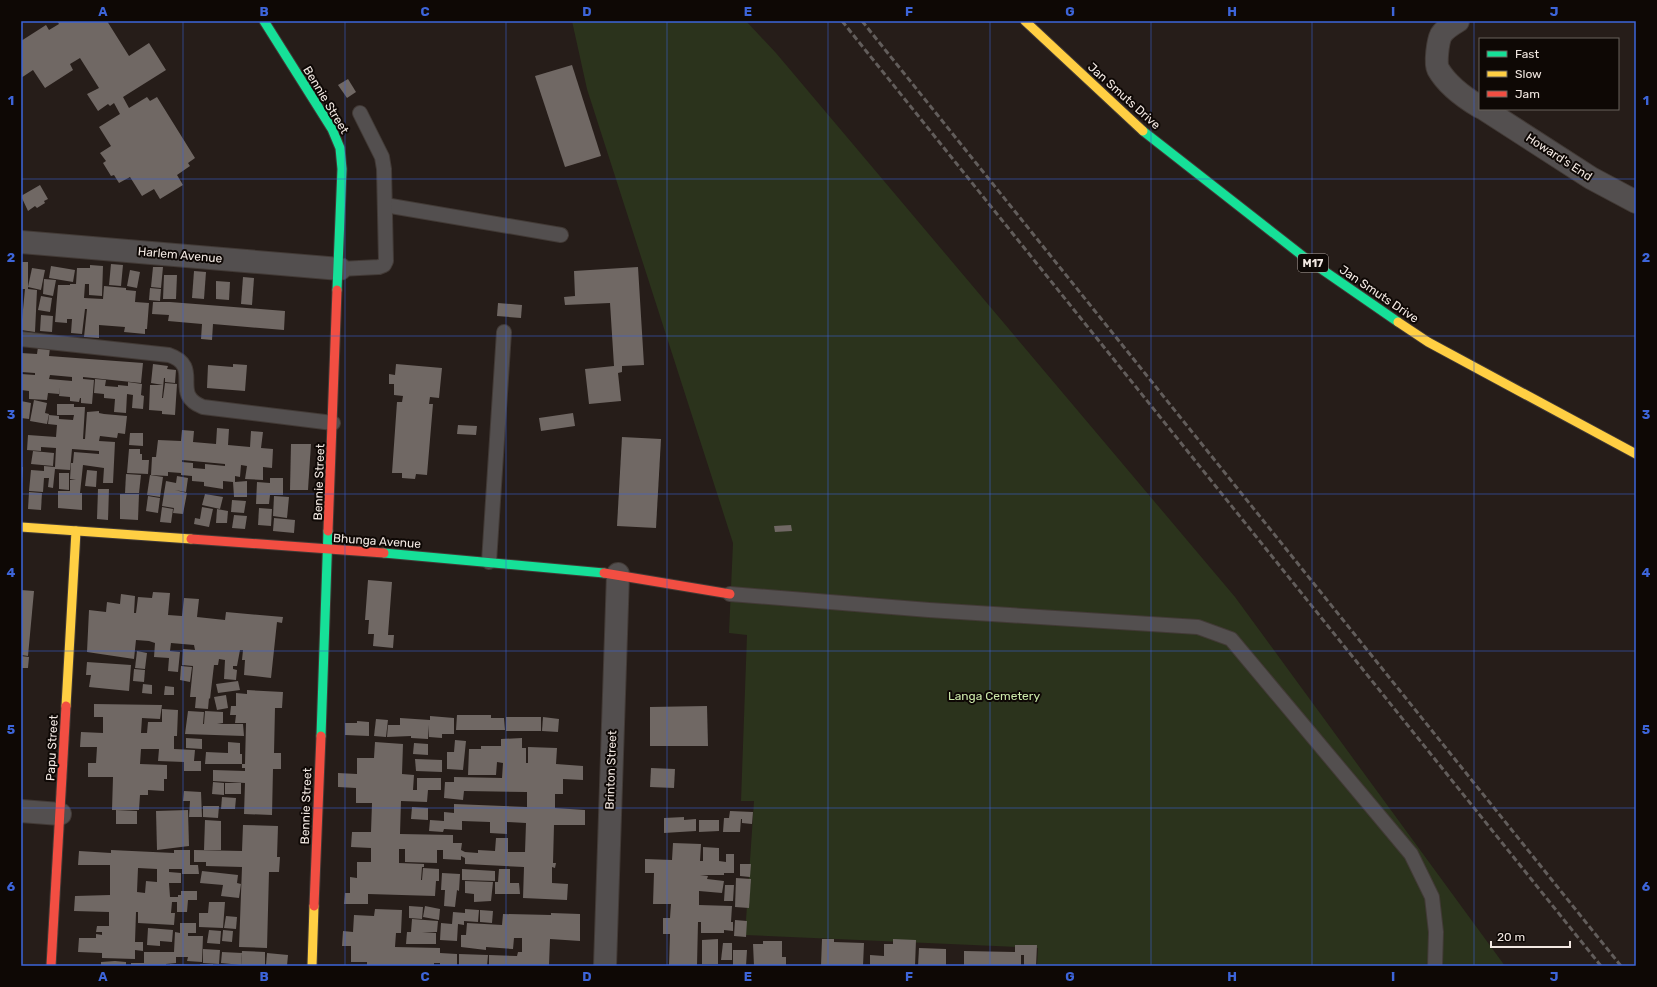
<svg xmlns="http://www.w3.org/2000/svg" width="1657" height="987" viewBox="0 0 1657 987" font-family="Rubik,sans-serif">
<rect width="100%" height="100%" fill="#261d19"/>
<polygon fill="#2b331c" points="572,21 746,21 776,53 1235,597 1505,966 1037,966 1038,948 745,935 754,801 741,801 747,635 729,633 733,543 587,89"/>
<g fill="#706864" fill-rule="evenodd">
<polygon points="57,21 107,21 129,56 149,43 166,70 123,97 129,108 147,97 150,101 157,97 195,158 188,163 190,166 177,175 183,185 160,199 154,189 142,196 130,177 119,183 114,175 111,176 103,163 106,161 100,153 111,146 99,127 120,114 114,103 110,106 108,104 98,111 87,94 99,88 80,58 70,64 73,70 45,88 33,70 21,78 21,41 46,25 49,30 59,24"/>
<polygon points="572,65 601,156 565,167 535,76"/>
<polygon points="348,79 356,92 347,98 338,85"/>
<polygon points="40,185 48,199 44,201 45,203 37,208 35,206 28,211 21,196"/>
<polygon points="21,262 28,262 28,289 37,290 35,332 21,330 25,289 21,289"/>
<polygon points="111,264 123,265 121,286 109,285"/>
<polygon points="90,265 103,266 102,296 89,295 89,284 85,284 84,298 103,299 104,286 126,288 126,290 136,291 135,302 149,303 147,329 145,329 145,334 124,332 125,327 99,325 99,338 84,337 87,309 85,309 82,334 71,333 72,319 67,319 67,323 55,322 58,285 70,285 70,284 76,284 77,268 90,268"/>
<polygon points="51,266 75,270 73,282 49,278"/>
<polygon points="153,267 163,267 161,288 151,287"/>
<polygon points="638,267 644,365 622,366 622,372 618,373 621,401 589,404 585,369 614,366 610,303 565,305 564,297 575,296 574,271"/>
<polygon points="32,268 45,270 41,290 28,287"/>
<polygon points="130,270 140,272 137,288 127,286"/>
<polygon points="194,271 206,272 204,299 192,298"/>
<polygon points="164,275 177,275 176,299 163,299"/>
<polygon points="243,277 254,278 252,305 241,304"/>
<polygon points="44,279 56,280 53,296 43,294"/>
<polygon points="216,281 230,282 229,300 216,299"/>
<polygon points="150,288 161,289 160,301 149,300"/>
<polygon points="41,296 52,298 50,312 38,310"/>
<polygon points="153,302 170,302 285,311 284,330 213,324 212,340 201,339 202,324 168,321 169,315 152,314"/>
<polygon points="498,303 522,305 521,318 497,316"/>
<polygon points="41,315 53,316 52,332 40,331"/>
<path d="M38,347l12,1 -1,8 94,7 -2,20 -58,-6v2l11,1 -2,24 -11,-1v-5h-1l-1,4 -9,-1v-4l-11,-1 1,-9 -1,7 -11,-1 -1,7 -18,-1v-8l-8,-1v-16l14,1v-2l-14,-1v-19l16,1zM50,375l22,2v4l-23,-2z"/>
<polygon points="153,364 168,366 167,369 176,370 175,383 165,382 165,378 164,378 162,398 163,398 165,383 177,384 175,415 162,414 162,411 149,410 150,385 163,385 151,383"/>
<polygon points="233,364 247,365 245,391 207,388 208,365 233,367"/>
<polygon points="396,364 442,368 439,398 430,397 429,404 433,404 427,475 416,474 415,479 402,478 402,473 392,473 397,402 402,402 403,396 394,395 394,384 389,384 389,374 395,375"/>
<polygon points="95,379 106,380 105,386 118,387 118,385 128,386 128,382 142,384 141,395 144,396 143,409 132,408 133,395 127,394 126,413 114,412 115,399 104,398 104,394 94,393"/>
<polygon points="34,400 47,403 45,413 49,414 47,424 30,421"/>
<polygon points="21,401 31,403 29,419 21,418"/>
<polygon points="57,404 74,404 74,407 85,407 83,439 85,439 87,412 99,411 99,413 104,414 127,416 125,434 118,433 117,438 100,436 99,441 115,442 113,483 103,483 104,468 83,465 80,493 82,493 82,510 58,508 58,491 70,491 70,480 76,480 70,479 71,463 73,463 74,452 99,454 99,451 72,449 70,470 55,469 53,488 48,487 49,478 44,478 43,492 29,491 31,470 44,471 44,466 55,467 56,448 41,447 41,451 27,450 28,435 56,437 57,425 48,424 49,415 59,416 59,419 73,420 74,415 57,415"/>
<polygon points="573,413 575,426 541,431 539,418"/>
<polygon points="458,425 477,426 476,435 457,434"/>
<path d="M217,428l12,1 -1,16 22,2 1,-16 12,1 -2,16 12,1 -1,19 -9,-1v13l-18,-1 2,-13 -6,-1 -1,12 -5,-1v6l12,-1v16h-13l-1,-15 -10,-1v8l-19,-3v-4l-12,-1v-5l-11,-1v-2l-13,-1v4l-17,-1 1,-18h4l2,-17 23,1 1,-11 12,1 -1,11 23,2zM182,460l43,4v2l-20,-2v5l-12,-1v-5l-11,-1z"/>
<polygon points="130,433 143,433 143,446 129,445"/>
<polygon points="622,437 661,439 656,528 617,526"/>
<polygon points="291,444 311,444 308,490 290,490"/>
<polygon points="129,449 140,449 140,454 142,454 142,460 149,460 148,474 127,473"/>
<polygon points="33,451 54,453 53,466 31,464"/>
<polygon points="21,467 23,467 22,484 21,484"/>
<polygon points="87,470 97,471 96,487 85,486"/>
<polygon points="59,473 69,473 69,490 59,489"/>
<polygon points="126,474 141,475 139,493 125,493"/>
<polygon points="150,475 163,477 160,497 147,495"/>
<polygon points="177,476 188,478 186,492 175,490 187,493 183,514 173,513 174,508 162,506 166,481 176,483"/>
<polygon points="270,478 283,478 283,495 270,495 269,504 256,504 257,482 270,483"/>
<polygon points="98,489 109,489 108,520 97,519"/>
<polygon points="29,492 42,493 41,510 28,509"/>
<polygon points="120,494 139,494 138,520 120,519"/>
<polygon points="205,494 223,497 220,509 202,505"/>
<polygon points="148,496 160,498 158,513 146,511"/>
<polygon points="274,496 289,497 287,518 273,516"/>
<polygon points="232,500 246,501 244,513 231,512"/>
<polygon points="162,507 173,509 171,523 160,522"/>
<polygon points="202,507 213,509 209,527 194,524 195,518 200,519"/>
<polygon points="259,508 272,509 271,526 258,525"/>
<polygon points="217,509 228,511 227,523 216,523"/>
<polygon points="234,515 247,516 245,529 232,528"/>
<polygon points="274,518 295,520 294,533 273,531"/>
<polygon points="791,525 792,531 775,532 774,526"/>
<polygon points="368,580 392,582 388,635 394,635 393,648 373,646 374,634 368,634 369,620 365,620"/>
<polygon points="21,590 34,591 28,656 21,655"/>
<polygon points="153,592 170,593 168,615 182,616 184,598 199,599 197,617 225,620 226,612 283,617 282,623 277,622 271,678 244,675 245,660 242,660 243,650 240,650 237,666 233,666 233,669 237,670 236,680 224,679 225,660 219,659 218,665 214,665 210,699 209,698 208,709 195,708 196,697 190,697 193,666 182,665 183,649 195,650 194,645 171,643 170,651 180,652 178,672 168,671 169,658 154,657 155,643 149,641 136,640 134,659 87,652 89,610 106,612 107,602 120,604 121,594 135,596 134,613 136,613 138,597 152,598"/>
<polygon points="137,651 147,653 145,669 135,668"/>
<polygon points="21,656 29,657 28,668 21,668"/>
<polygon points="87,662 131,665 129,691 89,687 91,675 86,675"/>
<polygon points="181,666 192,667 190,682 180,680"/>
<polygon points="134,669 145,670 144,682 133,681"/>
<polygon points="238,681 240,690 218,693 216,684"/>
<polygon points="143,684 152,685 152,694 142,693"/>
<polygon points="165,686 174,687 174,695 164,695"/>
<polygon points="247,690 283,692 282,708 275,708 274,753 281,753 281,769 273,769 272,815 244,814 245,783 213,781 213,770 245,771 245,768 242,768 242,764 205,764 206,752 228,753 228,742 240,743 240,754 242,754 242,764 245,764 246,723 235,723 236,715 230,715 231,706 236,706 236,693 247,694"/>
<polygon points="226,695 228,708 217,710 214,697"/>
<polygon points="94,704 162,705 160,719 142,718 141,733 147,733 148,722 162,722 162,709 178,710 177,736 174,736 174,749 195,750 194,761 201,761 201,771 184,771 184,762 158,761 159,749 141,749 140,764 167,765 167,779 164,779 164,791 148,790 148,795 140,795 139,810 112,810 113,777 88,777 88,763 96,763 97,747 80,747 81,732 103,733 103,717 94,717"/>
<polygon points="707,706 708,746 650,746 650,707"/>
<polygon points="188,711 204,712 203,724 204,724 205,711 223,712 223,723 217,724 243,724 244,736 185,734"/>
<polygon points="457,715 491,715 491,718 504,718 505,730 456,730"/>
<polygon points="430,716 454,718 454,734 442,734 442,738 429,737 429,725 428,739 411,738 411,736 387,737 388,725 400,725 400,718 430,720"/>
<rect x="506" y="717" width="35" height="14"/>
<polygon points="543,717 559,719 558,732 542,731"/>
<polygon points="376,719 388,720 386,737 374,736"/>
<polygon points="357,721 369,722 369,736 345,735 345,723 357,723"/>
<polygon points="186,738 202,739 202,749 186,748"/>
<polygon points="522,738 522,748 526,748 526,763 528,763 528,747 557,748 556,764 583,766 583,780 563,779 563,794 555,794 555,808 585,810 585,825 554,825 553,863 556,863 555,868 552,867 552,883 568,884 567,900 523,898 524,867 465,864 465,858 461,856 461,860 443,859 443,850 437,850 437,863 405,862 405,849 399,849 399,863 424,864 424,867 422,867 421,880 422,880 423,868 439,869 439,881 436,881 435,896 368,894 368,904 344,904 345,893 350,893 350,877 357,878 357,862 371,862 371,848 351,847 352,832 371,832 372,803 356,803 356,788 338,787 338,773 357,774 357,758 374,758 375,742 403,744 402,774 414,775 413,790 417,790 417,778 441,778 441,790 428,790 427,802 401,801 400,834 453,835 453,843 462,843 461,850 465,852 478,853 478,850 495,851 496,838 508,838 508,852 525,852 526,823 507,822 507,834 490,833 490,822 462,821 462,830 444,829 443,832 429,831 430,820 444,821 444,812 454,813 454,804 527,807 527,792 464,791 463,800 444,798 445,782 454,782 454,777 502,778 503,763 497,762 496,775 468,775 469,749 481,749 481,746 501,746 501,739"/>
<polygon points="455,740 466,741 463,770 447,769 447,752 454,752"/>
<polygon points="414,743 428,744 428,755 413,754"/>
<polygon points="415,759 442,760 442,772 416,771"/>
<polygon points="651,768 675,769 674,788 650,787"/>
<polygon points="213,782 224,783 224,795 212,794"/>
<rect x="225" y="783" width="16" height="11"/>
<polygon points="184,791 201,792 202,817 189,817 190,801 183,801"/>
<polygon points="222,797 236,798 235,809 221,809"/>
<polygon points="203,806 219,806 218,818 203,817"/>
<polygon points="412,807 428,808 428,820 411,819"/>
<polygon points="116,810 137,811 137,824 116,824"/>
<polygon points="188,810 189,846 157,850 156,811"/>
<polygon points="730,811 753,812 752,824 742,823 742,819 741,819 740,832 723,832 724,818 729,818"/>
<polygon points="684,817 684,820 696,819 696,831 664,833 664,818"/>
<polygon points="205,820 221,821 221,850 204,850"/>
<polygon points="699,820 719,820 719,831 699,832"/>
<polygon points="243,825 278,826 277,857 280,857 279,872 269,872 267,948 239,947 242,867 206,866 206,862 194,862 194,850 242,851"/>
<polygon points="673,843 701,844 700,861 703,861 703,847 719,848 719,861 726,862 726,854 734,854 734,873 724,873 724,875 700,875 708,876 707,879 724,881 722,893 699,891 699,905 732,906 731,922 733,922 733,931 724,930 724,933 701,933 701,922 698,922 697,966 669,966 670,934 663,934 663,918 670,918 671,904 653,904 654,873 645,873 645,859 672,860"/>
<path d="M111,850l63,3v-3h16v15h8l1,9h-17v-5h-13v14v-11l12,1v10h-12l1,14h8v-2h3v-4h16v9h-9l-1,12h-10v-10h-5l-1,11h4l-1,12 -36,-2v-11h-2l-1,30h8v9l-8,-1v9l-33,-1v-5l-24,-1 1,-14h17v-4l6,1v-3h-6l1,-6h12v-14l-35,-1 1,-15 35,-1v-30h-32l1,-14 32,2zM138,868l19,1v13l-11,-1 -1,12 -8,-1z"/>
<polygon points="740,864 751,864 750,877 740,876"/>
<polygon points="462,869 495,871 495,881 462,880"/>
<polygon points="499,869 510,869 510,883 519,883 520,894 495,894 495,882 498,882"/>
<polygon points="202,871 238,875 237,883 241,884 239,898 221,896 223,885 200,883"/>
<polygon points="442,873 460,874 459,891 457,890 455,907 444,906 445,890 441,890"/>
<polygon points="736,878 751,879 749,908 735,907"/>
<polygon points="465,881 493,882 491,901 474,902 474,894 465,893"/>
<polygon points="725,885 734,885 733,901 724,901"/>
<polygon points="209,902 225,902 223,928 199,927 199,913 208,913"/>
<polygon points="409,906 423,907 422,919 409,918"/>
<polygon points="425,906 440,909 439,920 423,917"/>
<polygon points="375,909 402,910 401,933 396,933 395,947 440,948 440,953 457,954 457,966 440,966 440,963 434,963 434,966 367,966 367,962 351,962 351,946 342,946 343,931 353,932 354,915 374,916"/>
<polygon points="465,909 479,910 478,922 464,921 464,925 458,924 457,941 440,940 441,923 452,924 453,912 465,913"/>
<polygon points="480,910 493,911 492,923 480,922"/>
<polygon points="551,913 580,914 580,941 550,939 549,966 489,966 489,955 517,956 518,952 522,952 522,938 514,938 513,949 486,947 486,950 461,947 461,935 466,935 467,923 502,925 503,914 551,915"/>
<polygon points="226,916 237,917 236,929 224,928"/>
<polygon points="412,919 438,921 437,932 422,932 436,933 436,944 406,944 407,932 411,932"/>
<polygon points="735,920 747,921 746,937 734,936"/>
<polygon points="180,923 196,923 196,933 188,933 188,936 203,936 202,962 187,961 188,957 176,957 176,963 166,964 166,966 131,966 131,963 144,963 144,952 174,952 175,932 180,933"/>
<polygon points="148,928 173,930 172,942 160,941 160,946 147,945"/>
<polygon points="209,930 221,931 220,944 207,943"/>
<polygon points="223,930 233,931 232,942 222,941"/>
<polygon points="718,939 718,964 702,964 702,940"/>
<polygon points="822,939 834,939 834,942 864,943 863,966 821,966"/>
<polygon points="893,939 916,940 915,966 870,966 870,955 884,956 884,944 893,944"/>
<polygon points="763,941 782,941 782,957 786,957 786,966 754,966 753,944 763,944"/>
<polygon points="723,943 732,943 732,960 721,960"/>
<polygon points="1015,945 1037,945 1036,966 1024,966 1024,955 1021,955 1021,966 964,966 964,951 1015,952"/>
<polygon points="919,948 946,949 946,966 918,966"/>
<polygon points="203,949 220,950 219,964 203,963"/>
<polygon points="733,950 747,950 746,966 733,966"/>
<polygon points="242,951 265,952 265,966 241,966"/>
<polygon points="222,952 242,953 241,965 221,963"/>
<polygon points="267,953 288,955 287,966 266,965"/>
<polygon points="459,954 488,955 487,966 459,966"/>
<polygon points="115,961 126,962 126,966 101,966 101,962"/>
<polygon points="170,964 195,965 195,966 170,966"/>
<rect x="200" y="964" width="13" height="2"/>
</g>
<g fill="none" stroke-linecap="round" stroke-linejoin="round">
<g stroke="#423a36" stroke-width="16">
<g id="lane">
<polyline points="385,205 561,235"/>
<polyline points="340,269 379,267 384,265 386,261 384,169 382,157 360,113"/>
<path d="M21,339l148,16c35,12 0,39 34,52l130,16"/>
<polyline points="489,562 504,332"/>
<polyline points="730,594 929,610 1198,627 1231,639 1411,854 1432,897 1436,932 1435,966"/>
</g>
</g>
<g stroke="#423a36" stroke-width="24">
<g id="street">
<path d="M1458,21c-5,3 -14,9 -17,14 -3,6 -6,28 -3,34 9,16 27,29 42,38"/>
<polyline points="1484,109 1591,178 1636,202"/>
<polyline points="21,242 340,269"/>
<polyline points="21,811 60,814"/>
<polyline points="605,966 618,574"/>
</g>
</g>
<g stroke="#423a36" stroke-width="11">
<g id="fast">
<polyline points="264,21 332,129 340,148 342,169 337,290"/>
<polyline points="1143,131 1304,257 1398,322"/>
<polyline points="384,553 604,573"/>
<polyline points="321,736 328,531"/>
</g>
</g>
<g stroke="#423a36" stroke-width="11">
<g id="slow">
<polyline points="1025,21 1143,131"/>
<polyline points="1398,322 1428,342 1636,454"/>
<polyline points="21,527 191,539"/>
<polyline points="66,706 76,531"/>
<polyline points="312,966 314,906"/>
</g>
</g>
<g stroke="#423a36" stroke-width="11">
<g id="jam">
<polyline points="328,531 337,290"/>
<polyline points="191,539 384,553"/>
<polyline points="604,573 730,594"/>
<polyline points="314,906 321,736"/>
<polyline points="51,966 66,706"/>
</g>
</g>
<use href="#lane" stroke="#534f4f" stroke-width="14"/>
<use href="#street" stroke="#534f4f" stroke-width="22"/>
<use href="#fast" stroke="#16e098" stroke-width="9"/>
<use href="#slow" stroke="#ffcf43" stroke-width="9"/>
<use href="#jam" stroke="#f24e42" stroke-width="9"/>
<g stroke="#625d5b" stroke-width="3" stroke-dasharray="6 3" stroke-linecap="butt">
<polyline points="842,21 1601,966"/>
<polyline points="862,21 1621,966"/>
</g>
</g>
<path fill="none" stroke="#3d65da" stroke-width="1" stroke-opacity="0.55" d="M183,21v945M345,21v945M506,21v945M667,21v945M828,21v945M990,21v945M1151,21v945M1312,21v945M1474,21v945M21,179h1615M21,336h1615M21,494h1615M21,651h1615M21,808h1615"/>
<g text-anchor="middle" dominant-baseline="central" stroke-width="4" stroke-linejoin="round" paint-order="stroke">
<rect fill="#0e0805" stroke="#aea5a0" stroke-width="1" x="1298" y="254" width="30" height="18" rx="3"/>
<g font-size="11" font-weight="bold" fill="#f2e8e2">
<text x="1313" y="263">M17</text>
</g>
<g font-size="12" fill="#f2e8e2" stroke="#0e0805">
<text transform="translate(1124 96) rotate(42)">Jan Smuts Drive</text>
<text transform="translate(326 100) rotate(59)">Bennie Street</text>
<text transform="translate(1559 157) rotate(33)">Howard's End</text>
<text transform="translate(180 255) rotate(5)">Harlem Avenue</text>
<text transform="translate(1379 294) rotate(34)">Jan Smuts Drive</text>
<text transform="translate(319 482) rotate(-88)">Bennie Street</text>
<text transform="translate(377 541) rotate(4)">Bhunga Avenue</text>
<text transform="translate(52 748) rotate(-87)">Papu Street</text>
<text transform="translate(611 770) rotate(-88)">Brinton Street</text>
<text transform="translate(306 806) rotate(-88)">Bennie Street</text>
</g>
<g font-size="12" fill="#cce9aa" stroke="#0e0805">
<text x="994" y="696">Langa Cemetery</text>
</g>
</g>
<rect width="1657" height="987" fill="none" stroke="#0e0805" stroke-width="44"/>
<rect x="1479" y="38" width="140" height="72" fill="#0e0805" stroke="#69625d"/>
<rect x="1487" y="51" width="20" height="6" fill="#16e098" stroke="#69625d"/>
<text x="1515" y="58" font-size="12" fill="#f2e8e2">Fast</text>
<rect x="1487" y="71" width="20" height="6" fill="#ffcf43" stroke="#69625d"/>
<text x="1515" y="78" font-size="12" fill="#f2e8e2">Slow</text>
<rect x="1487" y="91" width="20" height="6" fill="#f24e42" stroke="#69625d"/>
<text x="1515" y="98" font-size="12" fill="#f2e8e2">Jam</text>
<path d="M1491 941v6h79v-6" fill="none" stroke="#f2e8e2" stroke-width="2"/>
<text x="1497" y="941" font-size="12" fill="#f2e8e2" stroke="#0e0805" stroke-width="3" paint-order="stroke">20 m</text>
<rect x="22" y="22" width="1613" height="943" fill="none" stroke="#3d65da" stroke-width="1.5"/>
<g font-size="13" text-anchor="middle" font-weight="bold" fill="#3d65da">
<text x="103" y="16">A</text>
<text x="264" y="16">B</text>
<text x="425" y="16">C</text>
<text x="587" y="16">D</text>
<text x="748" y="16">E</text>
<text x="909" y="16">F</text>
<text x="1070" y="16">G</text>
<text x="1232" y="16">H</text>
<text x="1393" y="16">I</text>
<text x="1554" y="16">J</text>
<text x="11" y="105">1</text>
<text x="1646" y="105">1</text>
<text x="11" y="262">2</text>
<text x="1646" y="262">2</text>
<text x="11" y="419">3</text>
<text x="1646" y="419">3</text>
<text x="11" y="577">4</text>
<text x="1646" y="577">4</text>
<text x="11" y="734">5</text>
<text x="1646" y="734">5</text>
<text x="11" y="891">6</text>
<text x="1646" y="891">6</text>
<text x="103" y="981">A</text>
<text x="264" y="981">B</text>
<text x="425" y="981">C</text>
<text x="587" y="981">D</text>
<text x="748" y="981">E</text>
<text x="909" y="981">F</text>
<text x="1070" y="981">G</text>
<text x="1232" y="981">H</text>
<text x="1393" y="981">I</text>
<text x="1554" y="981">J</text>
</g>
</svg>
